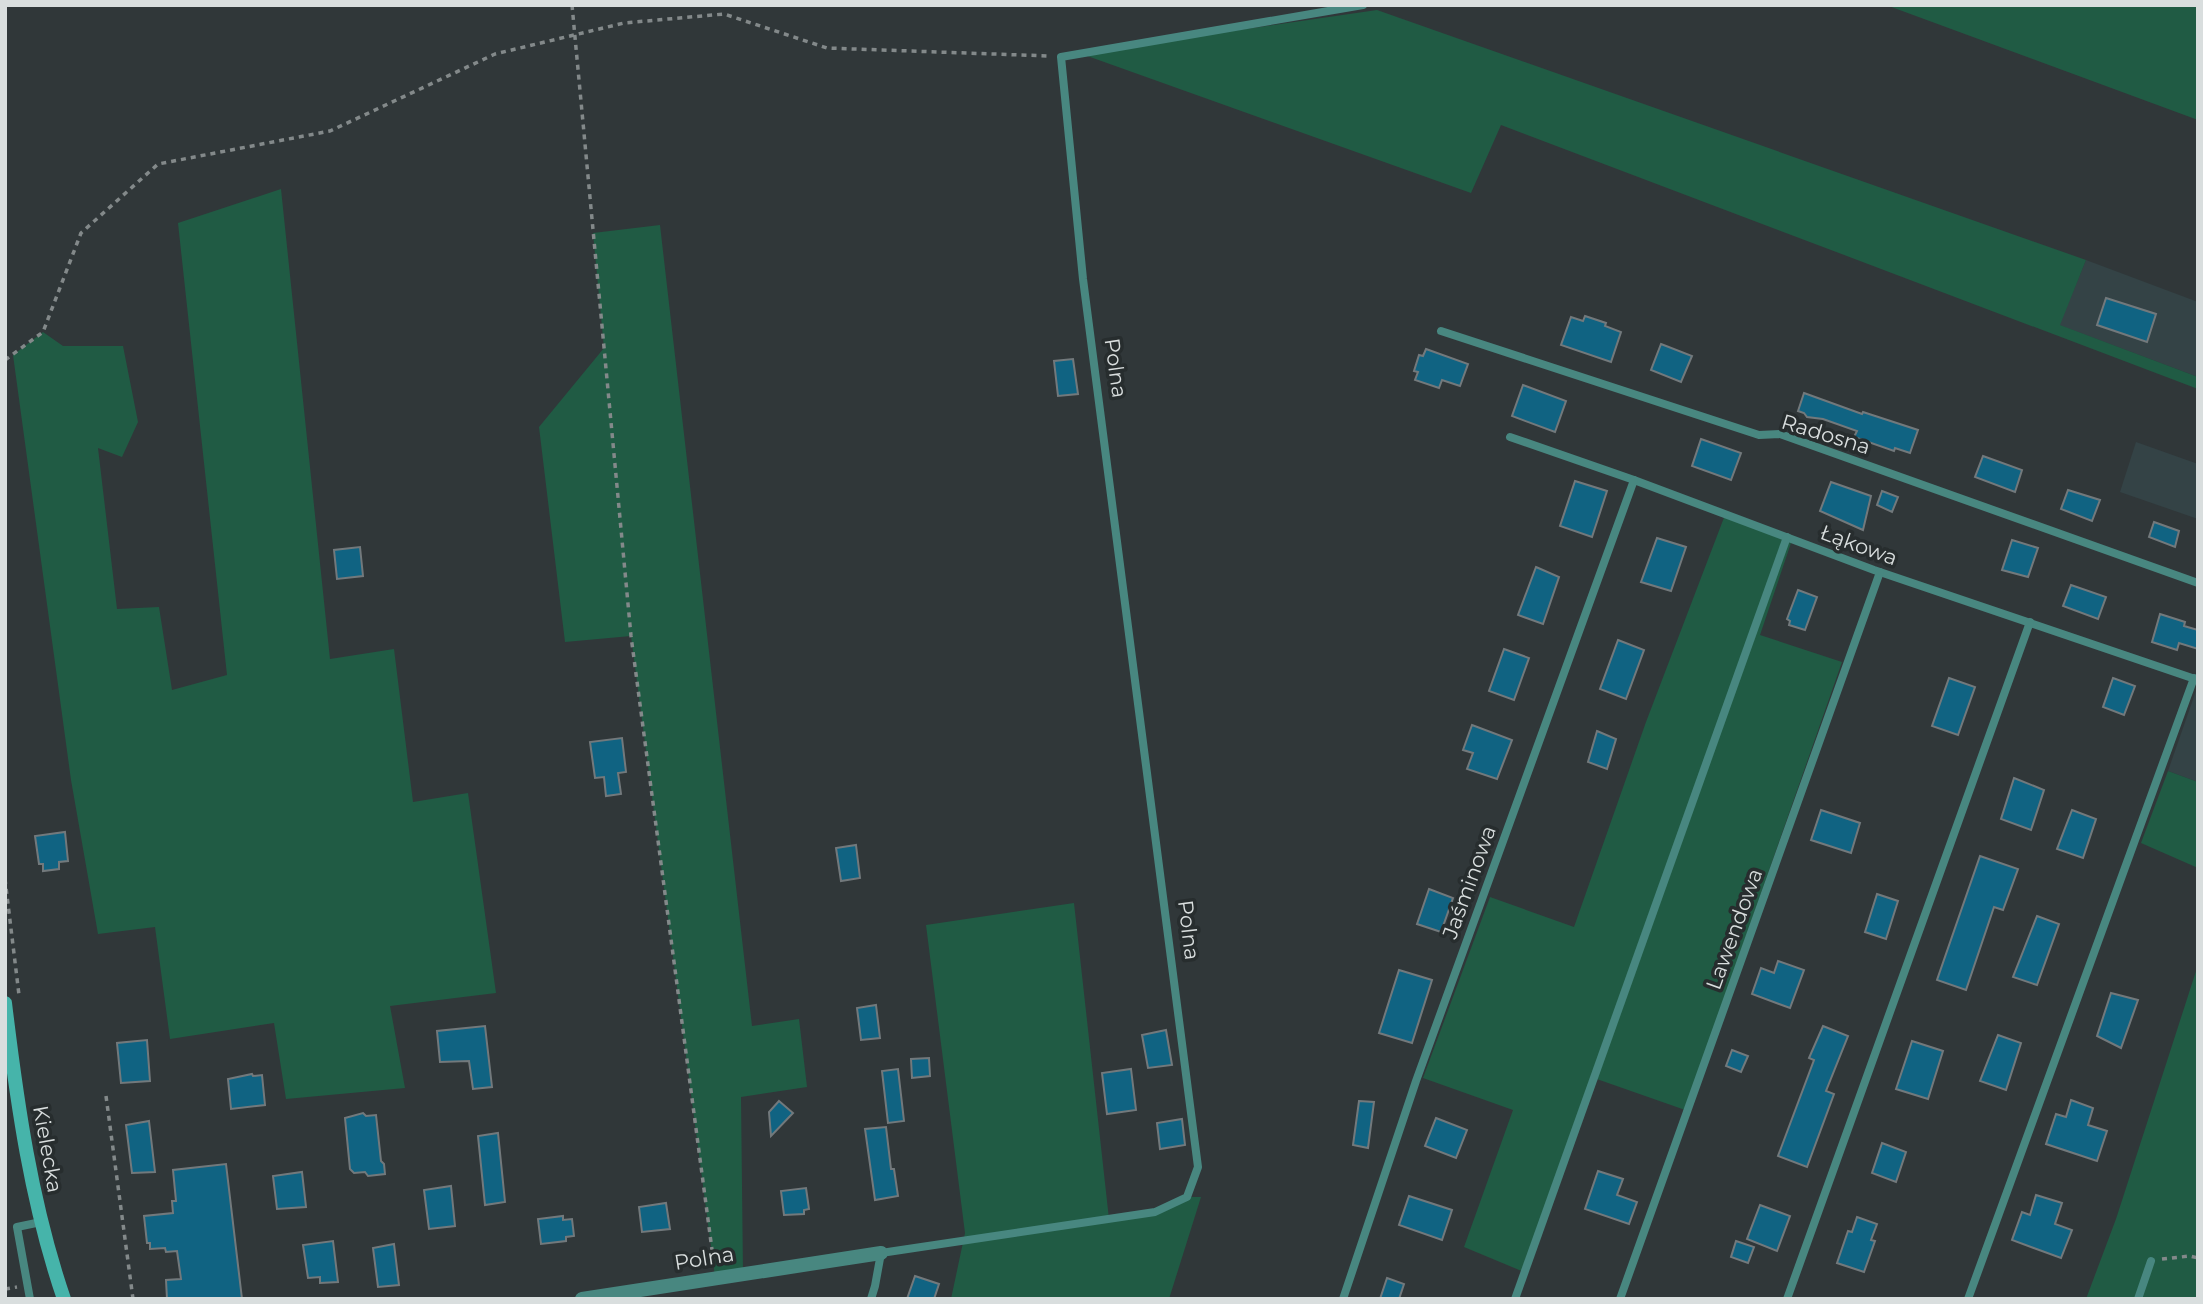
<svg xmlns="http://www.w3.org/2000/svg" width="2203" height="1304" viewBox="0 0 2203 1304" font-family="Montserrat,sans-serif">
<rect width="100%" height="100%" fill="#303739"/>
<g fill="#344346">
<polygon points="2086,260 2198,302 2198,377 2059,325"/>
<polygon points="2136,442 2198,464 2198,519 2120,492"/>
<polygon points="2197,688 2198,688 2198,782 2168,771"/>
</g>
<g fill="#205b44">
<polygon points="1886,5 2198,5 2198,120"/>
<polygon points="1377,10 2086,260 2060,325 2198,377 2198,389 1501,125 1471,193 1079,53"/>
<polygon points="281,189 330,659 394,649 413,802 468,793 496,993 390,1006 405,1088 286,1099 274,1023 170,1039 155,927 98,934 71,780 13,355 43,332 63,346 123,346 138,422 122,457 98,448 117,609 159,607 172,690 227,675 178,223"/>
<polygon points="660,225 752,1026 799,1019 807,1087 741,1097 743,1273 715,1277 631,636 565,642 539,427 604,348 593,233"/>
<polygon points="1725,515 1791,543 1760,635 1842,662 1711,1036 1688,1111 1591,1077 1524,1272 1464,1247 1513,1110 1423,1078 1490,897 1574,927 1646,722"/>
<polygon points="2168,771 2198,782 2198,868 2141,843"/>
<polygon points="1074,903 1109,1219 1155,1212 1187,1197 1201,1197 1169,1299 951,1299 965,1233 926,925"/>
<polygon points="2198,965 2198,1299 2086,1299 2116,1219"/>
</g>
<g fill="#106382" stroke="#72797c" stroke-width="2">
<polygon points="2106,298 2156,314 2147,342 2097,325"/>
<polygon points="1585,316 1606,323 1605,326 1621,332 1611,362 1561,345 1571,317 1583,321"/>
<polygon points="1661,344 1692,356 1681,382 1651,370"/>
<polygon points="1426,349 1468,364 1460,386 1442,380 1439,388 1415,380 1418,372 1414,371 1419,355 1423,356"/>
<polygon points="1073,359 1078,394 1058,396 1054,361"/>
<polygon points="1523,385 1566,401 1555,432 1512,416"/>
<polygon points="1804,393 1862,414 1863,412 1918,430 1910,453 1895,448 1894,451 1854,437 1857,431 1823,419 1807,417 1804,413 1798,411"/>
<polygon points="1701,439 1741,453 1731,480 1692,466"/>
<polygon points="1983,456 2022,470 2015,492 1975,477"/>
<polygon points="1575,481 1607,491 1592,537 1560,526"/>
<polygon points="1831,482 1871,496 1863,530 1820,511"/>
<polygon points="2068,490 2100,500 2092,521 2061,509"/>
<polygon points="1882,491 1898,497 1892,512 1877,505"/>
<polygon points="2154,522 2179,531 2175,547 2149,537"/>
<polygon points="1657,538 1686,547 1671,591 1641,582"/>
<polygon points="2012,540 2038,548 2028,577 2002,570"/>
<polygon points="360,547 363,576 337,579 334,550"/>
<polygon points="1536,567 1559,577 1543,624 1518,615"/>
<polygon points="2071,585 2106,597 2098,619 2063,606"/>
<polygon points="1798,590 1817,597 1805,630 1789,625 1790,621 1787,619"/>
<polygon points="2160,614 2185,622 2184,626 2198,630 2198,649 2179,643 2177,650 2152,642"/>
<polygon points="1618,640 1644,650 1626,699 1600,689"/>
<polygon points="1504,649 1529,658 1514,700 1489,691"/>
<polygon points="1949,678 1975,687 1958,735 1932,726"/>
<polygon points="2113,678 2135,686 2124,715 2103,707"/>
<polygon points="1472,725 1512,740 1497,779 1467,769 1473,753 1463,750"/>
<polygon points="1597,731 1616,739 1607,769 1588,762"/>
<polygon points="622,738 626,772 618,773 621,794 606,796 604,777 595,778 590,742"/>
<polygon points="2014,778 2044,790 2031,830 2001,819"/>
<polygon points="1821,810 1860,823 1851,853 1811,840"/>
<polygon points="2072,810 2096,819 2083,858 2057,849"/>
<polygon points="65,832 68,861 59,862 59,869 43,871 43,864 39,864 35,836"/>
<polygon points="856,845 860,878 841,881 836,848"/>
<polygon points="1980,856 2018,869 2003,910 1994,907 1966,990 1937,980"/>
<polygon points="1429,889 1453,898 1441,932 1417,924"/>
<polygon points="1877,894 1898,901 1886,939 1865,932"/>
<polygon points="2037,916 2059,924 2037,985 2013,977"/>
<polygon points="1778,961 1804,970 1790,1008 1752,994 1761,968 1774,973"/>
<polygon points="1399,970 1432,980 1412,1043 1379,1033"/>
<polygon points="2111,993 2138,1000 2121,1048 2097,1036"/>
<polygon points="876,1005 880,1038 861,1040 857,1008"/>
<polygon points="485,1026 492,1087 473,1089 469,1061 440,1062 437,1031"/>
<polygon points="1823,1026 1848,1036 1826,1091 1834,1094 1807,1167 1778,1156 1814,1060 1809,1058"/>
<polygon points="1166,1030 1172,1065 1148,1068 1142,1035"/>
<polygon points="1998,1035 2021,1043 2006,1090 1980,1081"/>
<polygon points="147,1040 150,1081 121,1083 117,1043"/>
<polygon points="1912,1041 1943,1051 1928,1099 1896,1089"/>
<polygon points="1732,1050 1748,1056 1741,1072 1726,1066"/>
<polygon points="929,1058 930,1076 912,1078 911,1059"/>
<polygon points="898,1069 904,1121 888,1123 882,1071"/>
<polygon points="1131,1069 1136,1110 1107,1114 1102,1073"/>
<polygon points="252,1074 253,1076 262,1075 265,1105 231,1109 228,1079"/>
<polygon points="2071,1100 2093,1108 2088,1125 2107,1131 2097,1161 2046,1144 2056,1114 2066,1117"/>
<polygon points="779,1101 793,1113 771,1136 769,1112"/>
<polygon points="1359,1101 1374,1102 1368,1148 1353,1145"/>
<polygon points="363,1113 366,1116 376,1115 381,1161 384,1164 385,1174 368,1176 365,1172 354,1173 350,1169 345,1118"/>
<polygon points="1436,1118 1467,1130 1456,1158 1425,1146"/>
<polygon points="1182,1119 1185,1145 1160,1149 1157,1123"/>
<polygon points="149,1121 155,1172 132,1173 126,1125"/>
<polygon points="886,1127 891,1169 894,1169 898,1196 875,1200 865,1129"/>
<polygon points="498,1133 505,1202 485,1205 478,1136"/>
<polygon points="1882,1143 1906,1152 1896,1182 1872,1173"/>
<polygon points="226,1164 242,1299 167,1299 166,1280 181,1279 177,1251 166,1252 165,1248 150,1249 150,1243 147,1243 144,1216 173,1213 172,1201 176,1201 173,1170"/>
<polygon points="1598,1171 1623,1179 1617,1195 1637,1202 1629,1224 1585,1209"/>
<polygon points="302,1172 306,1207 277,1209 273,1176"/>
<polygon points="451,1186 455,1226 429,1229 424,1190"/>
<polygon points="806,1188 809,1209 804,1210 804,1214 784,1215 781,1191"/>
<polygon points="2036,1195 2062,1203 2055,1224 2072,1230 2061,1258 2012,1240 2022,1212 2030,1215"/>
<polygon points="1409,1196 1452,1210 1442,1240 1399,1225"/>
<polygon points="666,1203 670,1229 642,1232 639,1207"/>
<polygon points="1760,1205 1790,1216 1777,1251 1747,1239"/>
<polygon points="563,1216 563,1220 572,1219 574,1236 566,1237 566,1241 541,1244 538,1219"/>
<polygon points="1857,1217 1877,1224 1871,1240 1875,1241 1864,1272 1837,1263 1848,1231 1852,1232"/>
<polygon points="333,1241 338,1282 320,1283 320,1277 308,1278 303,1245"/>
<polygon points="1736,1241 1754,1247 1748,1263 1731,1257"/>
<polygon points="394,1244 399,1285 378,1287 373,1248"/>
<polygon points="915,1276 939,1284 934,1299 907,1299"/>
<polygon points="1387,1278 1404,1284 1399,1299 1380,1299"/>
</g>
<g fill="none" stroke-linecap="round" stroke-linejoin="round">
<g stroke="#83898a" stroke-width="3.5" stroke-dasharray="5 5" stroke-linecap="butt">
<polyline points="572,5 631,636 714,1265"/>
<polyline points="5,360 43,332 81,233 158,164 330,131 495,54 624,23 724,14 827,48 1049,56"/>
<polyline points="5,879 19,995"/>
<polyline points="106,1096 133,1299"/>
<polyline points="2162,1259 2190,1256 2198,1258"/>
<polyline points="5,1289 17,1287"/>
</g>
<g stroke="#488780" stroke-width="8">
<polyline points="1441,331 1759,435 1780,434 2198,583"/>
<polyline points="1510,437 1634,480 1874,570 2198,680"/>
<polyline points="30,1299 17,1227 41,1222"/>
<polyline points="871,1299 875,1286 881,1253 1155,1212 1187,1197 1198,1167 1083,279 1061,57 1363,5"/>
<polyline points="1343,1299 1416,1081 1634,480"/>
<polyline points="1515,1299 1787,537"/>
<polyline points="1620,1299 1880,572"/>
<polyline points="1787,1299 2030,622"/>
<polyline points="1968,1299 2194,678"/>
<polyline points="2138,1299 2151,1261"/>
</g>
<polyline stroke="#488780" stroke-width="14" points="582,1299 881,1253"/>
<path stroke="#46b4aa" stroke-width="14" d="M5,1003c12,100 26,200 59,296"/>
</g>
<g text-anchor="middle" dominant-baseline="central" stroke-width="7" stroke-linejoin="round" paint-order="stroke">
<g font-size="21" fill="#d9dede" stroke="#272d2e">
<text transform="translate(1116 368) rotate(82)">Polna</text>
<text transform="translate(1826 434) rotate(17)">Radosna</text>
<text transform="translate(1859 545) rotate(20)">Łąkowa</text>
<text transform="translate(1469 882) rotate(-70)">Jaśminowa</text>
<text transform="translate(1734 929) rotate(-70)">Lawendowa</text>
<text transform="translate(1189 930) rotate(83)">Polna</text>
<text transform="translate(48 1149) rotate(80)">Kielecka</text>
<text transform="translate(704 1258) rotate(-9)">Polna</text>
</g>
</g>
<rect width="2203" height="1304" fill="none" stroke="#d9dede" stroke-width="14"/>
</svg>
